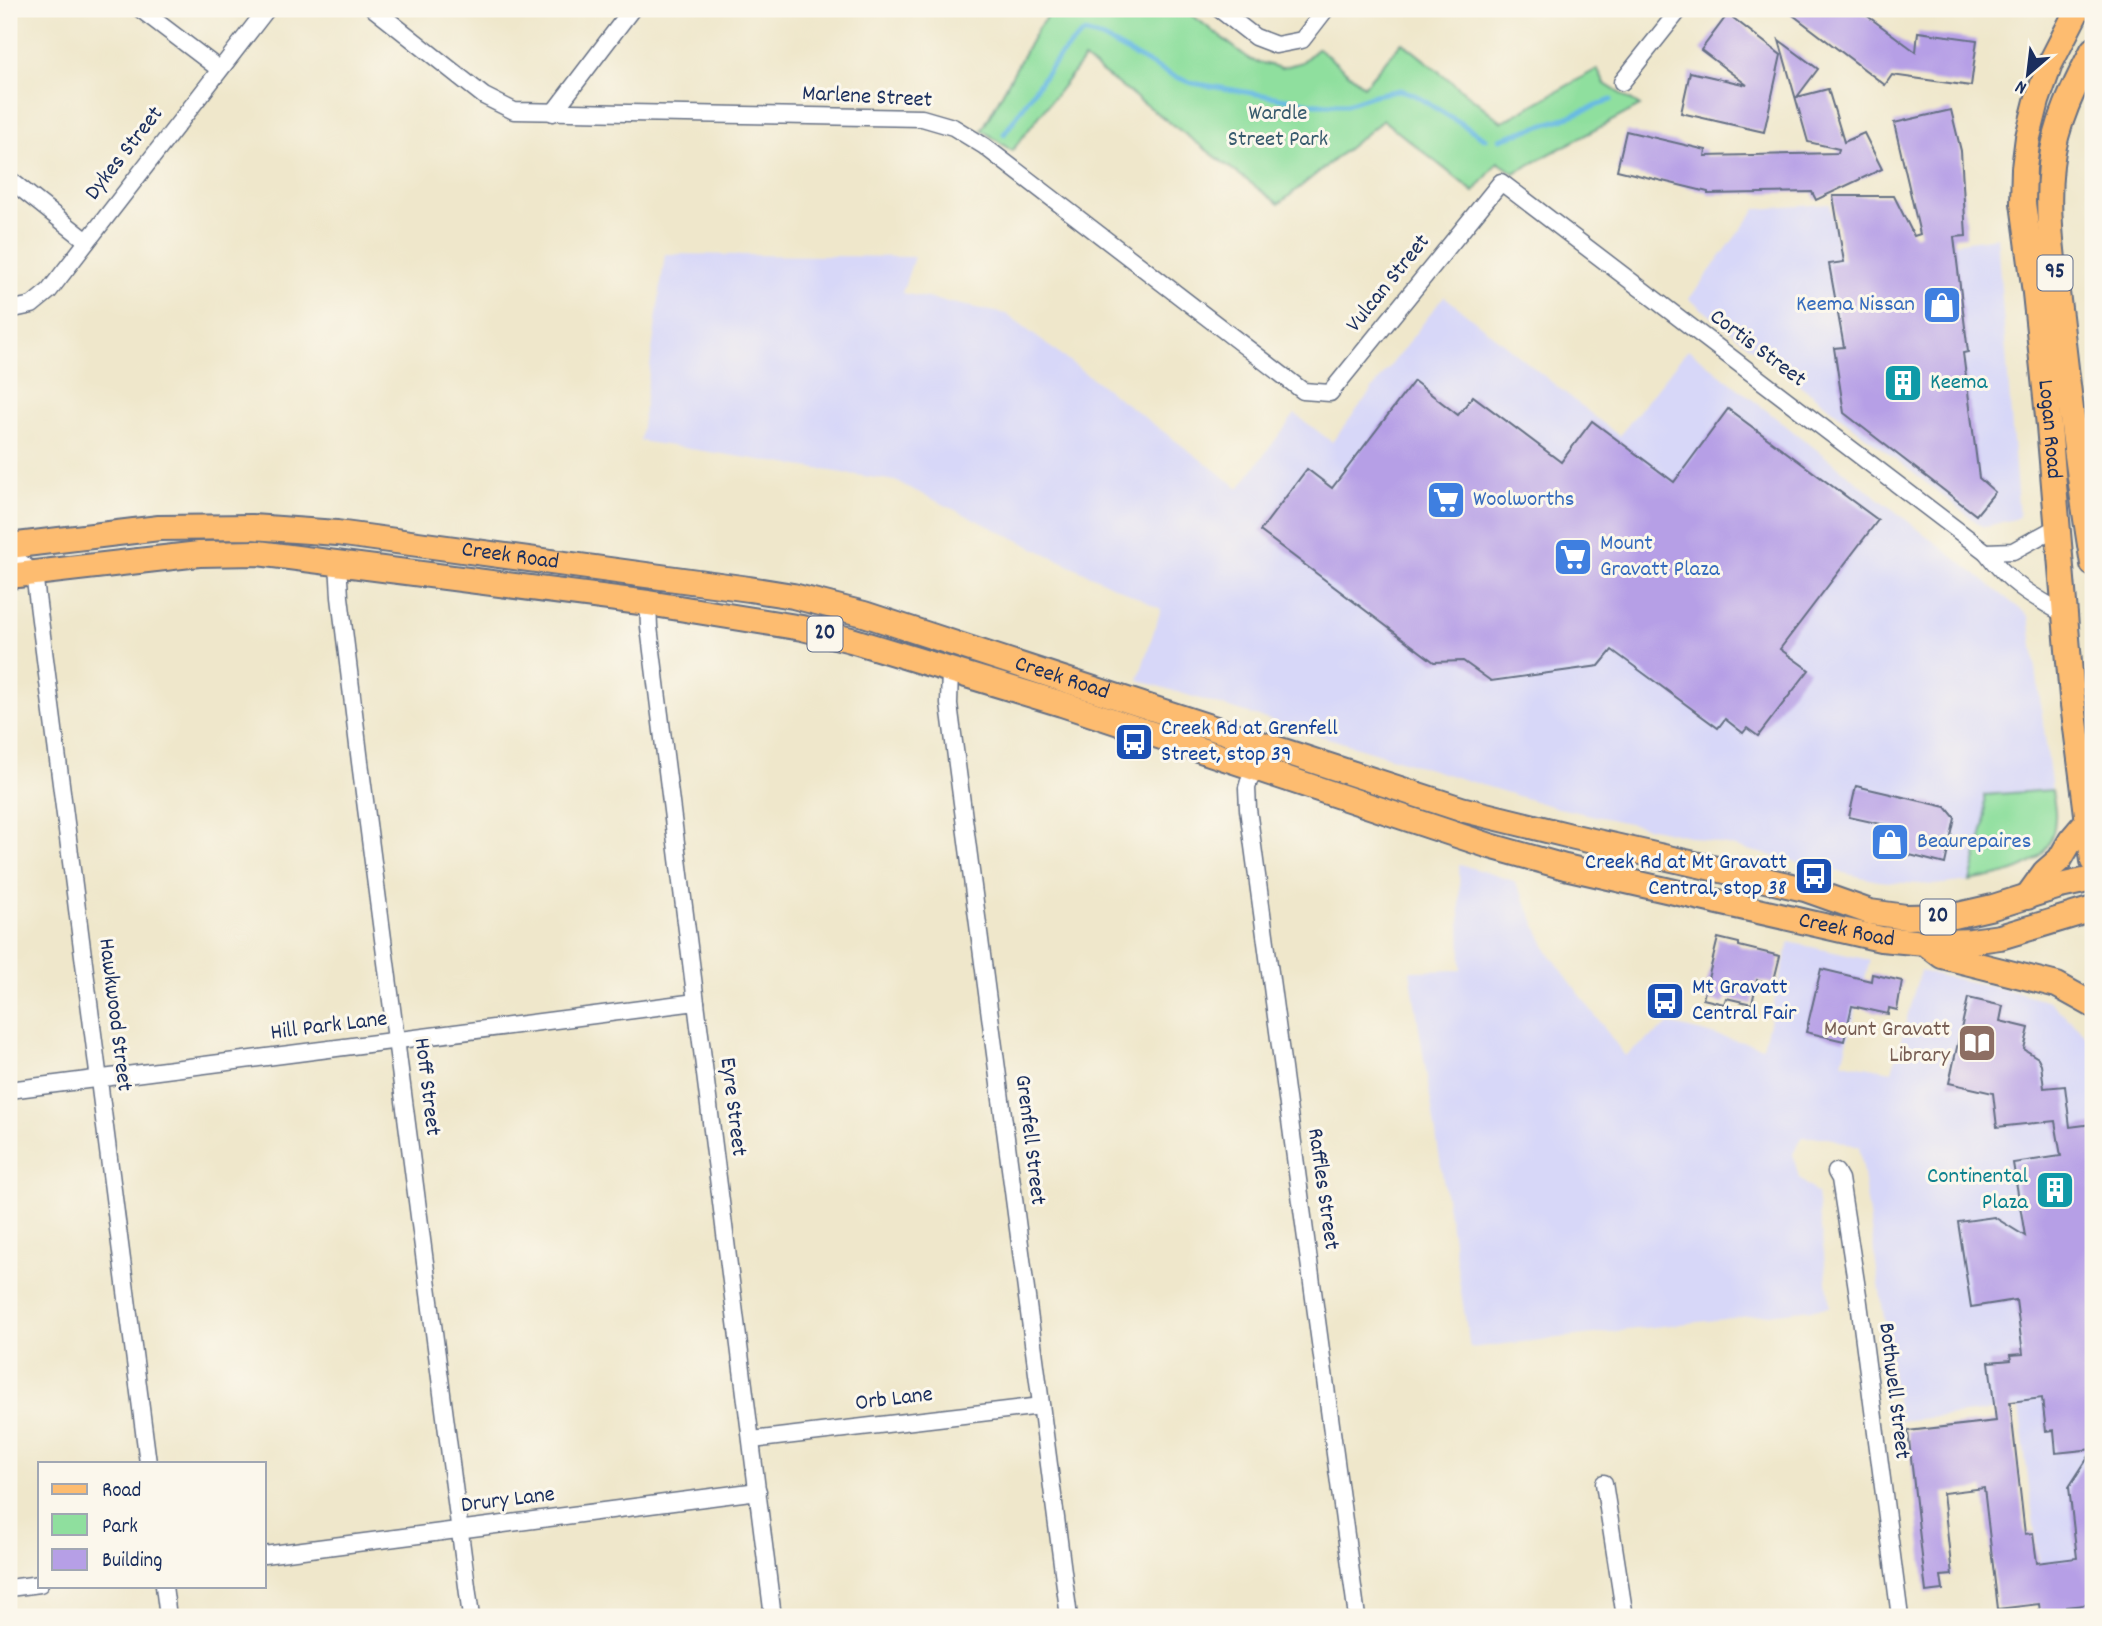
<svg xmlns="http://www.w3.org/2000/svg" width="2102" height="1626" viewBox="0 0 2102 1626" font-family="Dekko,sans-serif">
<rect width="100%" height="100%" fill="#fbf7ec"/>
<filter id="ink" filterUnits="userSpaceOnUse"><feTurbulence type="fractalNoise" baseFrequency=".0143" numOctaves="2"/><feDisplacementMap in="SourceGraphic" scale="14" xChannelSelector="R" yChannelSelector="G"/><feConvolveMatrix kernelMatrix="1 2 1 2 8 2 1 2 1" color-interpolation-filters="sRGB"/></filter>
<filter id="wash" filterUnits="userSpaceOnUse"><feTurbulence type="fractalNoise" baseFrequency=".00686" numOctaves="4" result="noise"/><feDisplacementMap in="SourceGraphic" scale="28" xChannelSelector="R" yChannelSelector="G"/><feGaussianBlur stdDeviation="1.57" result="paint"/><feColorMatrix in="noise" values="0 0 0 0 0 0 0 0 0 0 0 0 0 0 0 0 0 1.4 0 .05"/><feComposite in="paint" operator="in"/></filter>
<g filter="url(#wash)">
<rect width="100%" height="100%" fill="#efe7cb"/>
<g fill="#d7d7f8">
<polygon points="1830,204 1840,259 1997,237 2019,518 1983,527 1689,299 1756,209"/>
<polygon points="665,254 914,257 902,293 1006,314 1239,488 1295,414 1332,442 1444,296 1619,436 1688,349 2029,616 2052,790 1984,795 1985,823 1970,881 1934,885 1878,881 1684,835 1554,807 1138,680 1161,609 895,481 640,441"/>
<polygon points="1459,864 1514,881 1522,894 1547,950 1625,1056 1669,1024 1763,1047 1789,942 1870,960 1842,1062 1892,1071 1920,971 2021,993 2049,1001 2087,1036 2093,1049 2093,1617 2034,1617 2034,1613 2045,1612 2019,1408 1899,1421 1859,1147 1826,1137 1802,1137 1793,1154 1799,1178 1817,1194 1830,1307 1470,1348 1410,971 1461,970"/>
</g>
<g fill="#8fdf9e" stroke="#55877e" stroke-width="2">
<polygon points="1053,9 1184,9 1251,60 1281,68 1302,62 1318,48 1364,86 1402,42 1502,122 1597,69 1605,84 1640,106 1514,173 1498,162 1474,192 1383,120 1279,204 1084,59 1012,151 982,130 1038,28"/>
<path d="M2052,790c1,9 4,19 3,28 -2,51 -46,55 -85,63l15,-58 -1,-28z"/>
</g>
<g fill="none" stroke-linecap="round" stroke-linejoin="round">
<g stroke="#68bae3" stroke-width="5">
<path d="M1004,134c25,-34 47,-75 80,-101l18,5 69,37 21,8 124,21h31l27,-9 26,-5 13,4 73,45"/>
<polyline points="1500,139 1565,118 1611,100"/>
</g>
</g>
<g id="blocks">
<g fill="#b69fe6">
<polygon points="1785,9 1858,9 1916,52 1918,32 1977,40 1971,86 1892,75 1885,85"/>
<polygon points="1728,14 1781,55 1764,132 1681,113 1690,72 1747,85 1701,50"/>
<polygon points="1779,40 1818,69 1797,97 1828,89 1844,142 1864,133 1882,169 1816,200 1812,192 1708,194 1708,192 1617,170 1626,131 1706,150 1705,156 1838,153 1839,149 1808,142"/>
<polygon points="1951,110 1961,151 1966,236 1954,237 1968,352 1963,353 1979,478 1995,492 1976,515 1844,413 1834,348 1844,347 1829,264 1844,262 1833,196 1894,196 1914,236 1920,234 1894,123"/>
<polygon points="1414,381 1458,415 1473,396 1561,462 1592,421 1674,482 1728,409 1878,520 1780,649 1809,670 1758,736 1747,728 1743,733 1725,719 1718,728 1612,650 1599,666 1491,681 1463,661 1434,662 1260,531 1307,469 1332,488"/>
<polygon points="1856,786 1946,807 1955,818 1945,864 1894,851 1899,828 1849,817"/>
<polygon points="1718,938 1739,943 1739,946 1780,956 1773,984 1757,980 1752,1004 1726,998 1724,1004 1703,999"/>
<polygon points="1821,969 1871,981 1872,974 1902,981 1897,1010 1889,1008 1888,1014 1852,1006 1844,1041 1806,1032"/>
<polygon points="1968,998 2003,1006 2000,1021 2029,1028 2024,1049 2038,1058 2041,1064 2044,1088 2065,1086 2070,1127 2093,1124 2093,1449 2056,1453 2054,1430 2046,1431 2042,1398 2010,1402 2025,1534 2033,1533 2037,1563 2077,1558 2069,1487 2093,1450 2093,1604 2066,1607 2067,1617 2041,1617 2039,1604 1998,1609 1984,1488 1943,1493 1952,1575 1941,1576 1943,1590 1926,1592 1908,1431 1996,1421 1989,1362 2011,1360 2010,1355 2023,1354 2016,1300 1971,1307 1958,1222 1994,1217 2025,1236 2013,1163 2061,1156 2055,1121 1997,1127 1993,1093 1949,1083"/>
</g>
</g>
</g>
<g filter="url(#ink)">
<use href="#blocks" fill-opacity="0" stroke="#656f84" stroke-width="2"/>
<g fill="none" stroke-linecap="round" stroke-linejoin="round">
<g stroke="#656f84" stroke-width="19">
<g id="minor">
<polyline points="140,9 219,69"/>
<path d="M374,9l110,87 30,15 408,7 31,9 31,19 319,245 27,2 171,-211 485,370c22,30 46,44 78,62"/>
<polyline points="1219,9 1255,37 1276,45 1302,40 1326,9"/>
<polyline points="1622,82 1680,9"/>
<polyline points="553,113 632,9"/>
<polyline points="9,179 87,241"/>
<polyline points="9,310 32,305 49,291 267,9"/>
<polyline points="1986,552 2013,551 2057,527"/>
<polyline points="9,553 34,573 148,1463"/>
<polyline points="338,562 340,597 360,762 471,1617"/>
<polyline points="648,603 649,627 773,1617"/>
<polyline points="950,669 949,704 1069,1617"/>
<polyline points="1253,767 1247,788 1248,809 1357,1617"/>
<polyline points="9,1090 696,1002"/>
<polyline points="1836,1172 1840,1179 1858,1295 1900,1617"/>
<polyline points="752,1440 1041,1406"/>
<polyline points="1604,1483 1625,1617"/>
<polyline points="264,1555 758,1491"/>
<polyline points="164,1586 168,1617"/>
<polyline points="9,1588 40,1584"/>
</g>
</g>
<g stroke="#656f84" stroke-width="28">
<g id="primary">
<path id="s1" d="M2078,9l-28,55 -13,37 -9,36 -4,31 -1,35 12,90 14,133 23,271 21,164"/>
<path d="M2093,50c-19,37 -38,74 -42,115 -6,54 4,107 10,160 9,80 19,159 32,239"/>
<path id="s2" d="M9,546l150,-18 93,-1 85,6 412,56 44,7 71,18 597,195 114,28 230,52 65,23 36,5 48,-1 39,-9 67,-21 33,-7"/>
<path id="s3" d="M9,576l190,-22 59,-1 390,50 154,25 49,12 211,64 428,142 75,21 316,72 44,4 46,-2 29,-4 93,-28"/>
<polyline points="2027,897 2045,872 2060,859 2071,840 2088,820"/>
<polyline points="1925,943 1942,956 2057,985 2093,1005"/>
</g>
</g>
<use href="#minor" stroke="#fff" stroke-width="16"/>
<use href="#primary" stroke="#fdbc70" stroke-width="24"/>
</g>
</g>
<defs>
<g id="shop-square" transform="scale(2.0125)"><rect x="-9" y="-9" width="18" height="18" rx="4" fill="#3f7fe0" stroke="#fbf7ec"/><path d="M-5-2.5h2.3a2.7 3.5 0 0 1 5.4 0H5L5.5 6h-11ZM-1.5-2.5h3a1.5 2.3 0 0 0-3 0Z" fill="#fff"/></g>
<g id="building-square" transform="scale(2.0125)"><rect x="-9" y="-9" width="18" height="18" rx="4" fill="#0f9aa8" stroke="#fbf7ec"/><path d="M-4-6H4V6H1V3H-1V6H-4ZM-2.5-4.3h1.7v1.8h-1.7ZM.8-4.3h1.7v1.8H.8ZM-2.5-1h1.7V.8h-1.7ZM.8-1h1.7V.8H.8Z" fill="#fff"/></g>
<g id="supermarket-square" transform="scale(2.0125)"><rect x="-9" y="-9" width="18" height="18" rx="4" fill="#3f7fe0" stroke="#fbf7ec"/><path d="M-6-5.5h2.5l.6 2H6L4.5 2H-2.5L-4.4-4H-6ZM-1.5 3.2a1.3 1.3 0 1 0 .1 0ZM3 3.2a1.3 1.3 0 1 0 .1 0Z" fill="#fff"/></g>
<g id="bus-square" transform="scale(2.0125)"><rect x="-9" y="-9" width="18" height="18" rx="4" fill="#1a4fb4" stroke="#fbf7ec"/><path d="M-5-6H5V4H4V6H2V4H-2V6H-4V4H-5ZM-3.5-4V0h7V-4ZM-3.5 1.2v1.5H-2V1.2ZM2 1.2v1.5H3.5V1.2Z" fill="#fff"/></g>
<g id="library-square" transform="scale(2.0125)"><rect x="-9" y="-9" width="18" height="18" rx="4" fill="#8d6e63" stroke="#fbf7ec"/><path d="M-6-4Q-3-5.5-.7-3.5V5Q-3 3-6 4ZM6-4Q3-5.5 .7-3.5V5Q3 3 6 4Z" fill="#fff"/></g>
</defs>
<g fill-rule="evenodd">
<use href="#shop-square" x="1942" y="305"/>
<use href="#building-square" x="1903" y="383"/>
<use href="#supermarket-square" x="1446" y="500"/>
<use href="#supermarket-square" x="1573" y="557"/>
<use href="#bus-square" x="1134" y="742"/>
<use href="#shop-square" x="1890" y="842"/>
<use href="#bus-square" x="1814" y="876"/>
<use href="#bus-square" x="1665" y="1001"/>
<use href="#library-square" x="1977" y="1043"/>
<use href="#building-square" x="2055" y="1190"/>
</g>
<g text-anchor="middle" dominant-baseline="central" stroke-width="6" stroke-linejoin="round" paint-order="stroke">
<g fill="#fbf7ec" stroke="#5e6b89" stroke-width="2">
<rect x="2037.5" y="255.5" width="35" height="35" rx="5"/>
<rect x="807.5" y="616.5" width="35" height="35" rx="5"/>
<rect x="1920.5" y="899.5" width="35" height="35" rx="5"/>
</g>
<g font-size="21" font-weight="bold" fill="#1b2f5e">
<text x="2055" y="273">95</text>
<text x="825" y="634">20</text>
<text x="1938" y="917">20</text>
</g>
<g font-size="23" fill="#1b2f5e" stroke="#fbf7ec">
<text transform="translate(867 98) rotate(3)">Marlene Street</text>
<text transform="translate(125 154) rotate(-52)">Dykes Street</text>
<text transform="translate(1389 284) rotate(-51)">Vulcan Street</text>
<text transform="translate(1757 349) rotate(37)">Cortis Street</text>
<text stroke="none"><textPath href="#s1" startOffset="432">Logan Road</textPath></text>
<text stroke="none"><textPath href="#s2" startOffset="504">Creek Road</textPath></text>
<text stroke="none"><textPath href="#s2" startOffset="1071">Creek Road</textPath></text>
<text stroke="none"><textPath href="#s3" startOffset="1888">Creek Road</textPath></text>
<text transform="translate(114 1015) rotate(83)">Hawkwood Street</text>
<text transform="translate(329 1027) rotate(-7)">Hill Park Lane</text>
<text transform="translate(426 1087) rotate(83)">Hoff Street</text>
<text transform="translate(732 1107) rotate(83)">Eyre Street</text>
<text transform="translate(1029 1140) rotate(83)">Grenfell Street</text>
<text transform="translate(1322 1189) rotate(82)">Raffles Street</text>
<text transform="translate(1893 1391) rotate(83)">Bothwell Street</text>
<text transform="translate(894 1400) rotate(-7)">Orb Lane</text>
<text transform="translate(508 1501) rotate(-7)">Drury Lane</text>
</g>
<g font-size="23" fill="#385b6e" stroke="#fbf7ec">
<text x="1278" y="114">Wardle<tspan x="1278" dy="26">Street Park</tspan></text>
</g>
<g font-size="23" fill="#366cbe" stroke="#fbf7ec" text-anchor="start">
<text x="1915" y="305" text-anchor="end">Keema Nissan</text>
<text x="1473" y="500">Woolworths</text>
<text x="1600" y="544">Mount<tspan x="1600" dy="26">Gravatt Plaza</tspan></text>
<text x="1917" y="842">Beaurepaires</text>
</g>
<g font-size="23" fill="#0d838f" stroke="#fbf7ec" text-anchor="start">
<text x="1930" y="383">Keema</text>
<text x="2028" y="1177" text-anchor="end">Continental<tspan x="2028" dy="26">Plaza</tspan></text>
</g>
<g font-size="23" fill="#164399" stroke="#fbf7ec" text-anchor="start">
<text x="1161" y="729">Creek Rd at Grenfell<tspan x="1161" dy="26">Street, stop 39</tspan></text>
<text x="1787" y="863" text-anchor="end">Creek Rd at Mt Gravatt<tspan x="1787" dy="26">Central, stop 38</tspan></text>
<text x="1692" y="988">Mt Gravatt<tspan x="1692" dy="26">Central Fair</tspan></text>
</g>
<g font-size="23" fill="#785e54" stroke="#fbf7ec" text-anchor="end">
<text x="1950" y="1030">Mount Gravatt<tspan x="1950" dy="26">Library</tspan></text>
</g>
</g>
<rect width="2102" height="1626" fill="none" stroke="#fbf7ec" stroke-width="35"/>
<rect x="38" y="1462" width="228" height="126" fill="#fbf7ec" stroke="#a1a7b3" stroke-width="2"/>
<rect x="52" y="1484" width="35" height="10" fill="#fdbc70" stroke="#a1a7b3" stroke-width="2"/>
<text x="102" y="1496" font-size="21" fill="#1b2f5e">Road</text>
<rect x="52" y="1514" width="35" height="21" fill="#8fdf9e" stroke="#a1a7b3" stroke-width="2"/>
<text x="102" y="1532" font-size="21" fill="#1b2f5e">Park</text>
<rect x="52" y="1549" width="35" height="21" fill="#b69fe6" stroke="#a1a7b3" stroke-width="2"/>
<text x="102" y="1566" font-size="21" fill="#1b2f5e">Building</text>
<g transform="translate(2028 74) rotate(208)" stroke="#fbf7ec" stroke-width="5" paint-order="stroke">
<path d="M0-5L12 26L0 18L-12 26Z" fill="#1b2f5e"/>
<text y="-10" font-size="19" font-weight="bold" text-anchor="middle" fill="#1b2f5e">N</text>
</g>
</svg>
